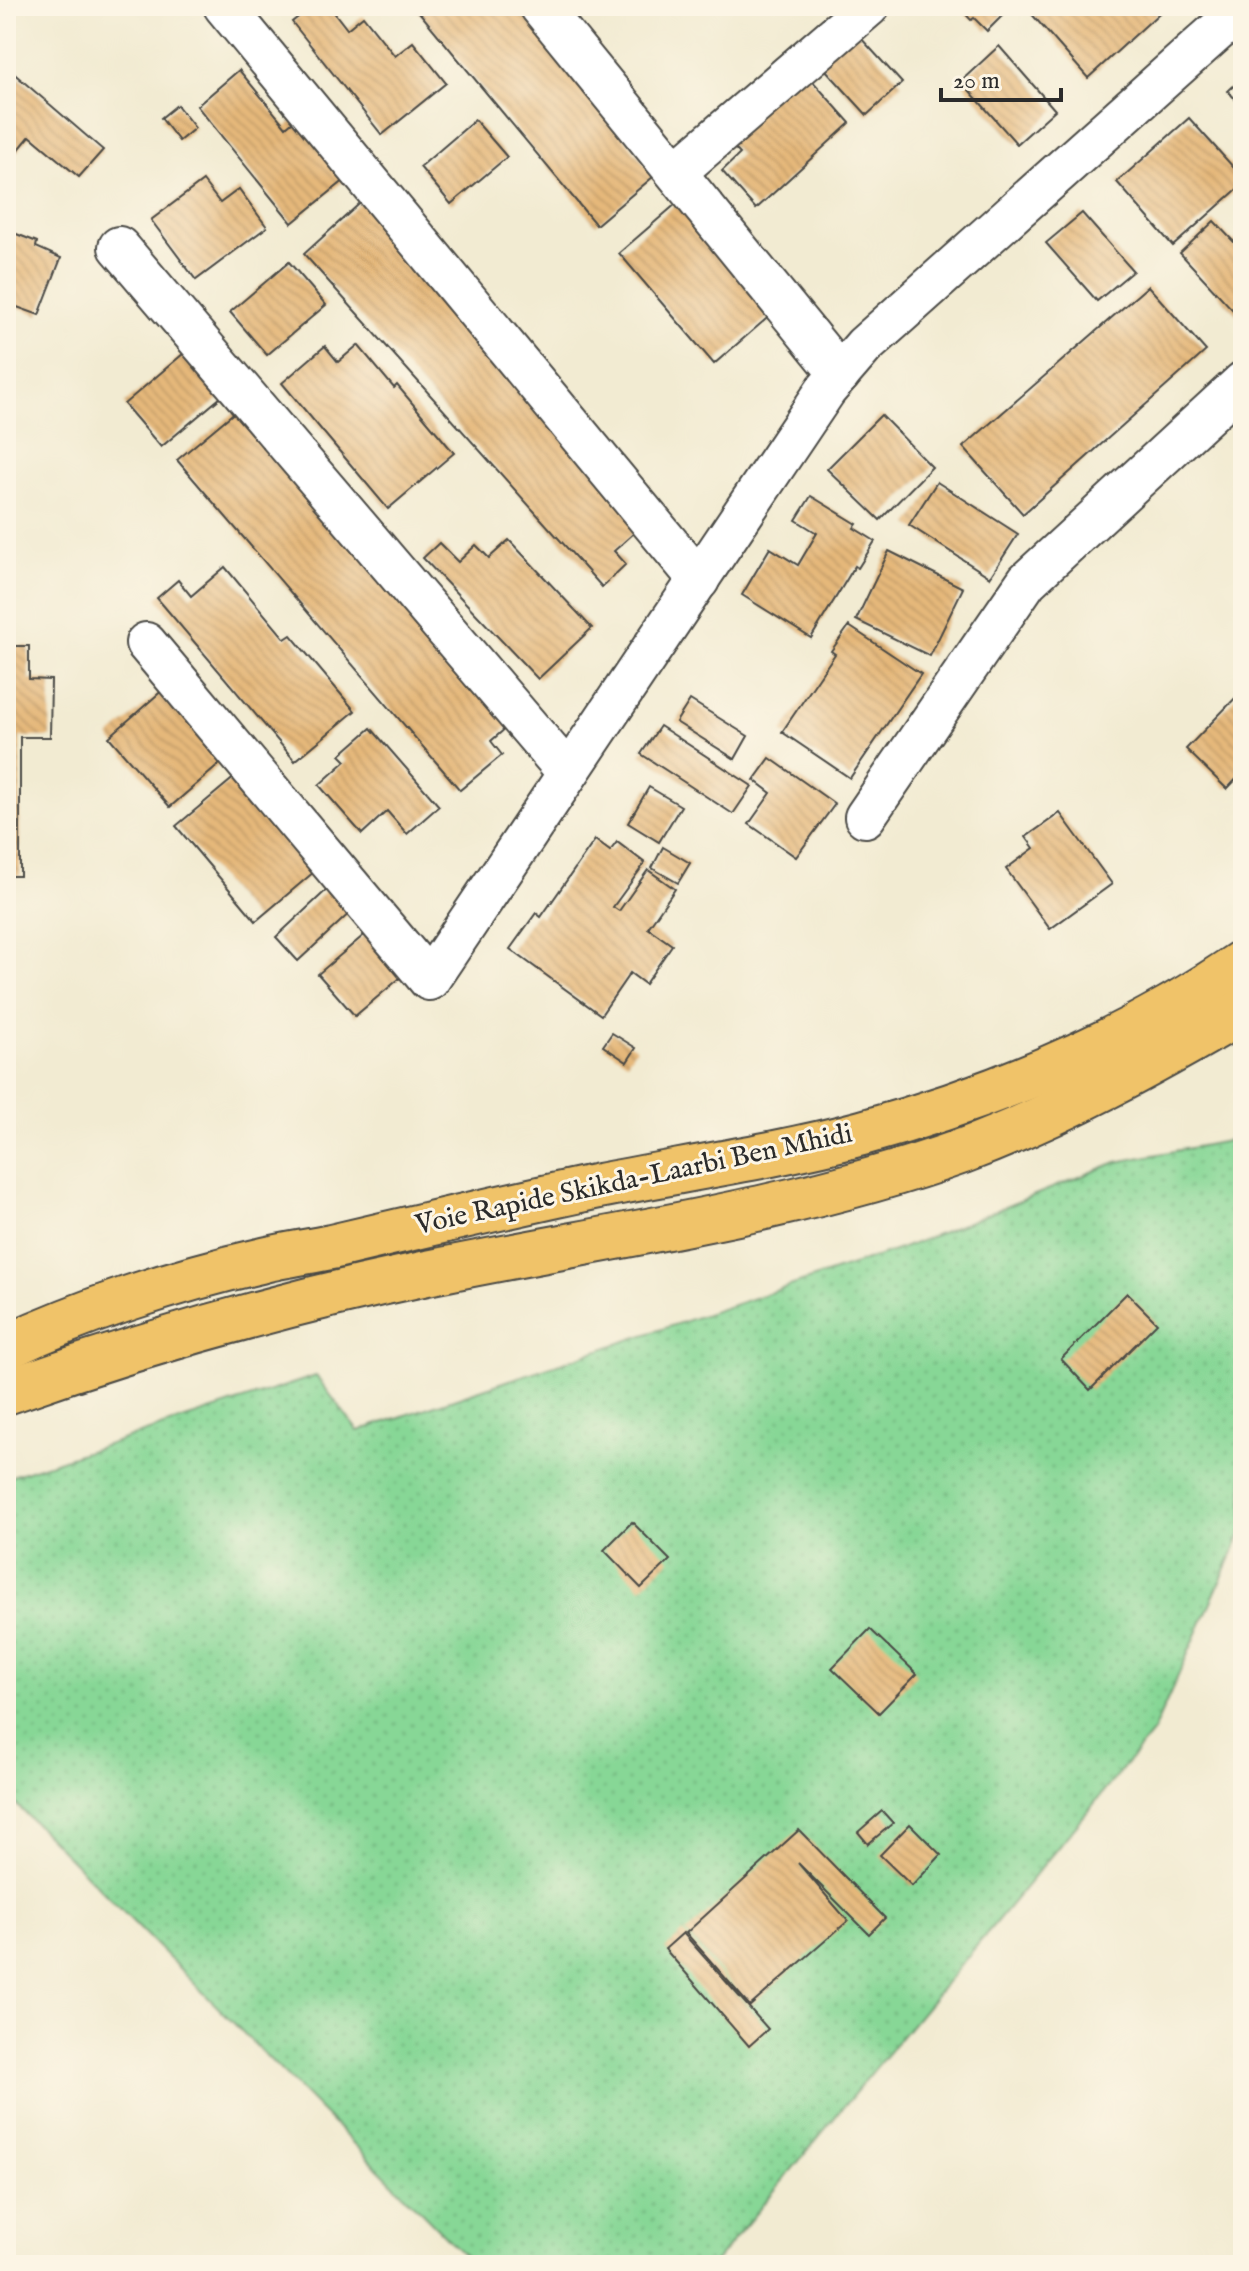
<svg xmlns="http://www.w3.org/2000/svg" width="1249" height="2271" viewBox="0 0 1249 2271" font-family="'IM FELL English',serif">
<defs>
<pattern id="green-dots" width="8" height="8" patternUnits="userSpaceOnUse" patternTransform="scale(2)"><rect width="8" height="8" fill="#87d796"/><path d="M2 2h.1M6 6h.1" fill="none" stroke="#75b981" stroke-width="1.8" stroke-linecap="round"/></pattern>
<pattern id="building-back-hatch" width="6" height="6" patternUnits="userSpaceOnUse" patternTransform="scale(2)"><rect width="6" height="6" fill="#e5b87a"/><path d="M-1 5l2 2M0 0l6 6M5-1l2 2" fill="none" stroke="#c59e6a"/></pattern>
</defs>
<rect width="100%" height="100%" fill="#fcf5e5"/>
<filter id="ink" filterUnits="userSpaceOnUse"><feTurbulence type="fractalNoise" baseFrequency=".0125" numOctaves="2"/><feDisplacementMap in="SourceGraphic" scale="16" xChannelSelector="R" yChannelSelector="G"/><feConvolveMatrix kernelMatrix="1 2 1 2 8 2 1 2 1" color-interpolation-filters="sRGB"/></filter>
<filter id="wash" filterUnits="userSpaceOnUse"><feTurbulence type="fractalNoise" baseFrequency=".006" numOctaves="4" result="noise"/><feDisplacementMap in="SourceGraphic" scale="32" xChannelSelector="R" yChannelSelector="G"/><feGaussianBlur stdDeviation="1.8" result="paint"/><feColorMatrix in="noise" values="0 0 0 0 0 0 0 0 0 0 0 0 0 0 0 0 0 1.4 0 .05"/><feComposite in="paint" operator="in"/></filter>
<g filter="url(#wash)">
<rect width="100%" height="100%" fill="#f2ebd2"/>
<polygon fill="url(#green-dots)" stroke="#598160" stroke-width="2" points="1243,1138 1243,1530 1153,1732 713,2265 474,2265 12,1800 6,1761 6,1478 316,1376 358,1431 903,1248 1117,1162"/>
<g id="blocks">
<g fill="url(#building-back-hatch)">
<polygon points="312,6 329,6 347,29 363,16 395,56 413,42 446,83 382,135 292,22"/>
<polygon points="414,6 522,6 654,176 596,225"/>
<polygon points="958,6 1012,6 987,31 974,18 971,20"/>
<polygon points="1034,6 1167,6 1088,78 1029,11"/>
<polygon points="849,25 902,83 867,115 814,57"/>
<polygon points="999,46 1055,110 1017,144 961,81"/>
<polygon points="800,67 850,123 756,209 722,171 740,154 724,137"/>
<polygon points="239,70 286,127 307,109 357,170 292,223 197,106"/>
<polygon points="11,71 103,150 79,177 30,136 11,159 6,154 6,77"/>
<polygon points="1243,77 1243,108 1228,91"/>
<polygon points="177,105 195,128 179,141 161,118"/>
<polygon points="1189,118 1243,178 1243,184 1173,246 1117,182"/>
<polygon points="475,120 507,157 451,204 420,167"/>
<polygon points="203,181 220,203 239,189 267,227 196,280 151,220"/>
<polygon points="368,196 654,515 614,551 626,564 602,587 304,254"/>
<polygon points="684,197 780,307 714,364 619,253"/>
<polygon points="1082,213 1133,271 1097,301 1046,243"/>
<polygon points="1214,221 1234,242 1243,234 1243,321 1180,253"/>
<polygon points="6,230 37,242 36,247 61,258 39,315 6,303"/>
<polygon points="289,262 326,305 267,355 230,312"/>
<polygon points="1148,286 1206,351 1023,514 963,447"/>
<polygon points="358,345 394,388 397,385 454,453 388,509 282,383 325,346 338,362"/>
<polygon points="190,348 227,392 161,447 124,404"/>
<polygon points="242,406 513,722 491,741 502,755 460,790 177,460"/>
<polygon points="881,415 932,467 880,520 827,469"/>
<polygon points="937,482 1018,534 990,577 909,525"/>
<polygon points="811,496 857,524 854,528 875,541 858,568 855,566 811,638 742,595 770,548 798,565 817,533 796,520"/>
<polygon points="509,540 592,628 538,679 423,558 439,543 458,562 476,545 489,558"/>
<polygon points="889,551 963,588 930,656 856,620"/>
<polygon points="225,567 285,639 291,635 355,711 295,761 157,598 178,580 191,596"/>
<polygon points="849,626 921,674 850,778 782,732 835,654 831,651"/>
<polygon points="6,646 29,646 29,679 51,680 50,737 20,737 20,876 6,876"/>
<polygon points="173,681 235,751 170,807 109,737"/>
<polygon points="1243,690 1243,772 1227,789 1186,749"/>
<polygon points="690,700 748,736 735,759 676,722"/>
<polygon points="660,726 752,786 733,814 641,754"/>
<polygon points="371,728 439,806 407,834 387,811 362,834 319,785 346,761 340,755"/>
<polygon points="770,758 835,804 796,857 749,824 771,793 754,780"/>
<polygon points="242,771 321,866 256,921 176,826"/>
<polygon points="649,787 681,806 659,842 628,823"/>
<polygon points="1060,813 1112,884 1050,929 1006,869 1034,848 1026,837"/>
<polygon points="595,840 610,851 617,842 645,863 613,907 619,911 648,870 675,889 648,928 672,945 645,984 630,973 601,1015 510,949 536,913 541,917"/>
<polygon points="663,847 690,863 678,883 652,868"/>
<polygon points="332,885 354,909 298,961 276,937"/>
<polygon points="370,930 406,973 355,1016 318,974"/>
<polygon points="612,1033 636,1048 627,1062 603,1046"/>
<polygon points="1127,1293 1157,1323 1090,1390 1061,1359"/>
<polygon points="632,1522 670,1560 641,1588 604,1550"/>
<polygon points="870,1629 917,1674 879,1713 832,1668"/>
<polygon points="882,1811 893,1823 868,1844 858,1832"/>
<polygon points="910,1824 941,1855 912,1886 880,1855"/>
<polygon points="799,1830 885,1918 869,1934 798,1863 848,1921 750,2006 686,1933"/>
<polygon points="683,1933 768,2029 749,2046 665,1949"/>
</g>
</g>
</g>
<g filter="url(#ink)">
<use href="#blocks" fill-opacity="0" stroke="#494844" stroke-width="2"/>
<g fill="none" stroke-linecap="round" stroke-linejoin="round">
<g stroke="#494844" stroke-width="44">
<g id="street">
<polyline points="224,6 699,580"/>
<polyline points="540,6 840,374"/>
<polyline points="676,172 869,6"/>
<polyline points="119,247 568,773"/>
<polyline points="146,643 429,980 826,390 864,346 1243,8"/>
<polyline points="865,817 1027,581 1243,382"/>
</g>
</g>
<g stroke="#494844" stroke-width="48">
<g id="highway">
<path d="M6,1347c77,-36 170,-67 254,-86 23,-6 47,-9 71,-14 89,-21 178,-42 268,-61 87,-17 177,-30 263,-53 134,-37 266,-92 381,-171"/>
<path d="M6,1392c138,-49 278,-89 421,-119 179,-37 363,-60 536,-122 99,-37 189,-87 280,-140"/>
</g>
</g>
<use href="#street" stroke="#fff" stroke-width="40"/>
<use href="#highway" stroke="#f0c369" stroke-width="44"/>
</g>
</g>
<g text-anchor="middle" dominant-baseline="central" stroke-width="6" stroke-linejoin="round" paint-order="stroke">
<g font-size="28" fill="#2b2b2b" stroke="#fcf5e5">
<text transform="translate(634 1180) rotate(-12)">Voie Rapide Skikda-Laarbi Ben Mhidi</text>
</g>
</g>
<rect width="1249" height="2271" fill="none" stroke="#fcf5e5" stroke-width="32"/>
<path d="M941 88v12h120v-12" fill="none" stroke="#2b2b2b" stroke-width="4"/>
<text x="953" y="88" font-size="24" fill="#2b2b2b" stroke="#fcf5e5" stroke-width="6" paint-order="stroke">20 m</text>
</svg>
